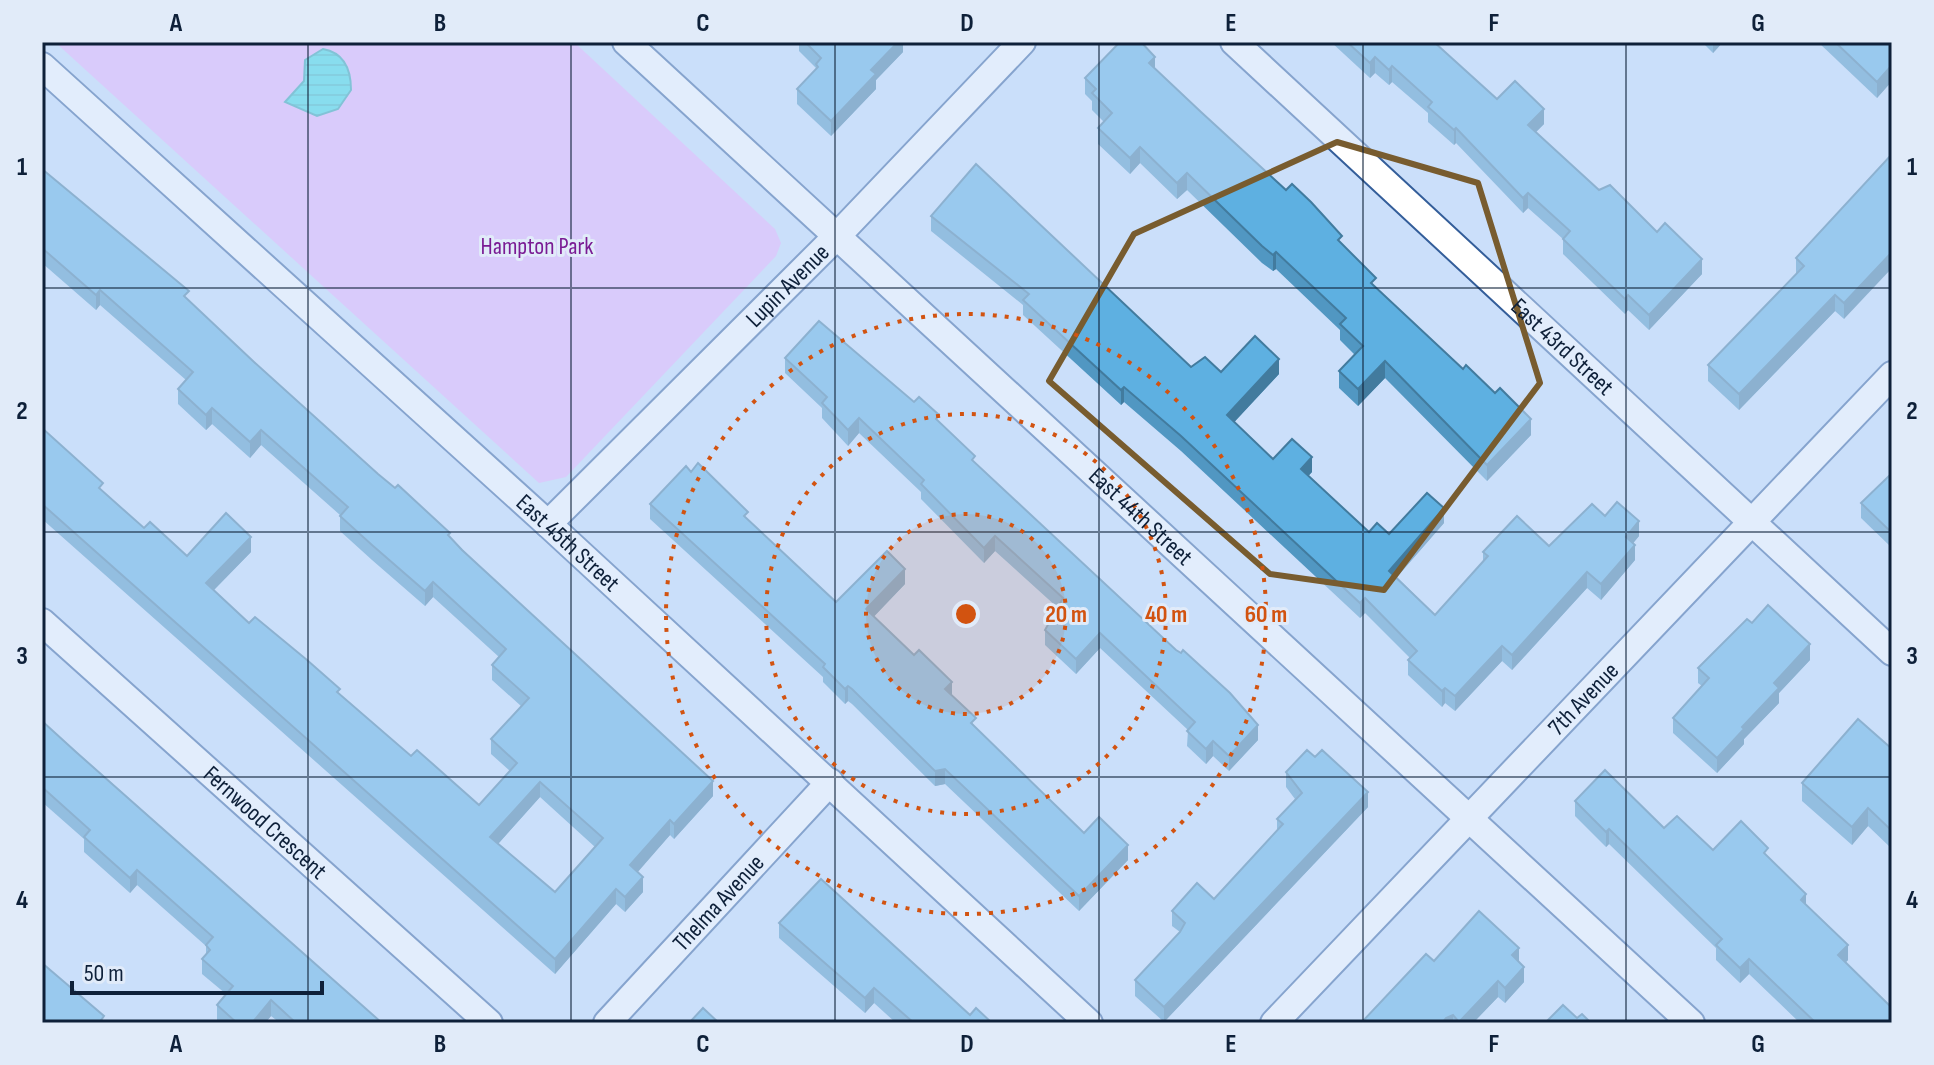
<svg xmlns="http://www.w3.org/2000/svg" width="1934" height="1065" viewBox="0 0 1934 1065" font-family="'Sofia Sans Condensed',sans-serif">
<defs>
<pattern id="water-rules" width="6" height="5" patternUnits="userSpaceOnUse" patternTransform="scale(2)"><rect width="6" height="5" fill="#39dbdf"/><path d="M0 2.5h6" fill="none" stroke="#31bcc0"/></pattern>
</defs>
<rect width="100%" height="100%" fill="#cbdffa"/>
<polygon fill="#eab4fc" points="55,42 574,42 775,229 781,243 776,256 566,477 539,483"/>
<path fill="url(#water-rules)" stroke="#2ca3ad" stroke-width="2" d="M323,49c22,4 28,21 28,41l-13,19 -21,7 -32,-14 19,-21 1,-21z"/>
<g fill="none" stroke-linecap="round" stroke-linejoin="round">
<g stroke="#345e9a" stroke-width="30">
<g id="minor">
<path id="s1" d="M626,42l1065,981"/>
<path id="s2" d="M1234,42l658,610"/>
<path id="s3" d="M42,66l506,458 541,499"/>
<path id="s4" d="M548,524l289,-288 185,-194"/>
<path id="s5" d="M42,622l447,401"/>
<path id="s6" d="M607,1023l223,-241"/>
<path id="s7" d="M1274,1023l618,-648"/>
</g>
</g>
<use href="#minor" stroke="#fff" stroke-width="26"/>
</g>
<g fill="#5197c2" fill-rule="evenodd">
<polygon points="799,42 903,42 903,52 876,80 876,89 831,136 797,104 797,89 816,70 816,68 799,51"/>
<polygon points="1331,42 1434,42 1497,99 1544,124 1536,132 1599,190 1657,232 1702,274 1649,330 1628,310 1625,314 1563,254 1563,239 1528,208 1523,213 1456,143 1454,145 1428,122 1428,113 1392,82 1389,85 1375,73 1370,78"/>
<polygon points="1702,42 1723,42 1713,53"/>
<polygon points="1818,42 1892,42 1892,81 1877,98"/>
<polygon points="1155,69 1342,244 1376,288 1531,435 1487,481 1385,378 1358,406 1339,388 1339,371 1355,355 1340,340 1340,330 1276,269 1273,271 1262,263 1187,190 1177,199 1140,163 1130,174 1098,144 1098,128 1104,122 1092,110 1092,101 1085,94 1085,78"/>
<polygon points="1892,154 1844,319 1835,311 1739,410 1708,381 1708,365 1796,274 1796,258"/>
<path d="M42,169l147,132 65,61 124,112 72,63 263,259 -39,43 -4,-4 -33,37 6,20 -18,20 -9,-8 -61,70 -513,-455v-91l61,64 41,36 43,28 64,-4 -37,38 35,33 91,71 71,62 68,49 31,-34 -19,-17v-15l30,-33 -29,-26v-15l7,-8 -66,-60 -8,9 -53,-46 -32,-29v-16l-79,-70 -11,13 -38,-34 -6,6 -28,-26v-15l8,-9 -86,-75 -4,5 -54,-47zM540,797l55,50 -40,45 -57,-48z"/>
<polygon points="931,216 1191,367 1221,372 1279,374 1234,422 1273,459 1312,472 1308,476 1369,532 1389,534 1444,523 1397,577 1435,615 1483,562 1483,552 1549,546 1605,516 1639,536 1633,543 1635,560 1601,600 1587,588 1512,670 1502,661 1455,711 1445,703 1442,707 1408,675 1408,660 1410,658 1365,613 1360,618 1181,451 1124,402 1121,405 1023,315 1023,305 931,231"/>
<polygon points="785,358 914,402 939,422 975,463 1258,740 1229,771 1213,756 1206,764 1187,746 1188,730 1100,648 1076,674 1045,645 1045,630 1058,608 995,551 984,563 921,499 921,492 859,433 848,446 822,418 822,408 785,373"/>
<polygon points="1892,473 1892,548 1861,518 1861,503"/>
<polygon points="650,504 748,520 836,602 905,584 873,617 952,695 976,728 1084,833 1128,860 1079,911 945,784 935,786 852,704 848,701 845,704 823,682 823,677 650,519"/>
<polygon points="1752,623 1810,660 1779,693 1779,703 1744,739 1744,744 1717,773 1673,733 1673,718 1702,686 1698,683 1698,668"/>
<polygon points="42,721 382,1023 280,1023 271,1016 265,1023 220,1023 217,1020 217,1005 226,994 202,974 202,959 206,955 206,946 137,885 130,893 84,852 84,839 42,802"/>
<polygon points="1892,749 1892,849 1868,826 1852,845 1802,801 1802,783"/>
<polygon points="1286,772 1368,807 1164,1022 1135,996 1135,980 1180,932 1172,926 1172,911 1214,899 1277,831 1277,819 1295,799 1286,787"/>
<polygon points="1575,801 1664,828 1713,850 1768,857 1848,960 1846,962 1892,1023 1800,1023 1749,974 1740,983 1716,960 1716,948 1609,844 1606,847 1575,816"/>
<polygon points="779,923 970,1015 992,1023 896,1023 874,1003 865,1013 779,938"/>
<polygon points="1434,961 1519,962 1524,982 1505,1003 1498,997 1473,1023 1361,1023"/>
</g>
<g fill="#427b9e">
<polygon points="897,42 903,42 903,52 876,80 876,89 831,136 831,121 871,70"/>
<polygon points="1713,42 1723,42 1713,53"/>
<polygon points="1155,57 1155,73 1149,63"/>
<polygon points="1375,57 1375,73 1370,78 1370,63"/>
<polygon points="1892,65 1892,81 1877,98 1877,82"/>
<polygon points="1392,66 1392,82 1389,85 1389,70"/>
<polygon points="1544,109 1544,124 1528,140 1528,125"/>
<polygon points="1456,128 1456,143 1454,145 1454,130"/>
<polygon points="1140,147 1140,163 1130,174 1130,158"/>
<polygon points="1187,173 1187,190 1177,199 1177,183"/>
<polygon points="1528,193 1528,208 1523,213 1523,198"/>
<polygon points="1276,252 1276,269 1273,271 1273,255"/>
<polygon points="1892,252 1892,268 1844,319 1844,303"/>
<polygon points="1702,259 1702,274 1649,330 1649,315"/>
<polygon points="100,290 100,305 96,310 96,295"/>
<polygon points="1628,295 1628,310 1625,314 1625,299"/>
<polygon points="1835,295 1835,311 1739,410 1739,394"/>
<polygon points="1279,359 1279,374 1227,430 1227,415"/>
<polygon points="1385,361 1385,378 1358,406 1358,389"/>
<polygon points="1124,387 1124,402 1121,405 1121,390"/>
<polygon points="212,408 212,424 206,430 206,415"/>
<polygon points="859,418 859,433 848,446 848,430"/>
<polygon points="1531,419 1531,435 1487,481 1487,465"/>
<polygon points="261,430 261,445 250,458 250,442"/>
<polygon points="1312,457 1312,472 1301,484 1301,469"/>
<polygon points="1444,508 1444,523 1389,586 1389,571"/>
<polygon points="1639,521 1639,536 1626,552 1626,537"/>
<polygon points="995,536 995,551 984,563 984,548"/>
<polygon points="251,537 251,552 206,598 206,583"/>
<polygon points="1635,545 1635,560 1601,600 1601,584"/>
<polygon points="905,569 905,584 866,625 866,609"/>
<polygon points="1587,572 1587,588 1512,670 1512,655"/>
<polygon points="433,582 433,597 425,606 425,591"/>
<polygon points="1365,598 1365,613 1360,618 1360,603"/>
<polygon points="1100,633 1100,648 1076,674 1076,659"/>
<polygon points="1810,644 1810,660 1779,693 1779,703 1744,739 1744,744 1717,773 1717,758 1774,683"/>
<polygon points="1502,646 1502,661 1455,711 1455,696"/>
<polygon points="952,682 952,697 945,689"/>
<polygon points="848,686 848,701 845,704 845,689"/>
<polygon points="1445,688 1445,703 1442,707 1442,691"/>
<polygon points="1258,725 1258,740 1229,771 1229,756"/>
<polygon points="1213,741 1213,756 1206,764 1206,749"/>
<polygon points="945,769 945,784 935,786 935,771"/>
<polygon points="713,781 713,796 674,839 674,824"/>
<polygon points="540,782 540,797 490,853 490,837"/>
<polygon points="1368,792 1368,807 1164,1022 1164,1007"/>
<polygon points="1868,808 1868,826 1852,845 1852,827"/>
<polygon points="670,820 670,835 630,881 630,865"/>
<polygon points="1609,829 1609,844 1606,847 1606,832"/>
<polygon points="1128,845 1128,860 1079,911 1079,896"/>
<polygon points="137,870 137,885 130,893 130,878"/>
<polygon points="643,877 643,892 625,912 625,897"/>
<polygon points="616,889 616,904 555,974 555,959"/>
<polygon points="1806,894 1806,909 1801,900"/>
<polygon points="1848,945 1848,960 1838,970 1838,955"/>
<polygon points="1519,948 1519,963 1512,955"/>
<polygon points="1749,959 1749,974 1740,983 1740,968"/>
<polygon points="1524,967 1524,982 1505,1003 1505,988"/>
<polygon points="1498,981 1498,997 1473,1023 1459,1023"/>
<polygon points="874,988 874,1003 865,1013 865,998"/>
<polygon points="271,1000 271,1016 265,1023 252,1023"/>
<polygon points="1453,1015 1453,1023 1442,1023 1446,1018"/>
</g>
<g fill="#5eb0e1" stroke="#427b9e" stroke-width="2" fill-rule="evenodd">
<polygon points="805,42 898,42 871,70 876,74 831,121 797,89 818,67 816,64 821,58"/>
<polygon points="1120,42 1141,42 1155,57 1149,63 1201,112 1286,190 1292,184 1311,202 1342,236 1338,240 1376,278 1371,283 1463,369 1466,365 1495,393 1500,388 1531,419 1487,465 1385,361 1358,389 1339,371 1363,346 1340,324 1346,318 1276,252 1273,255 1262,246 1187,173 1177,183 1140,147 1130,158 1098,128 1112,113 1092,93 1096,89 1085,78"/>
<polygon points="1347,42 1434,42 1497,99 1515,81 1544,109 1528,125 1599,190 1610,185 1657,232 1665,223 1702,259 1649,315 1628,295 1625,299 1563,239 1570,231 1528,193 1523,198 1456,128 1454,130 1428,107 1432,102 1392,66 1389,70 1375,57 1370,63"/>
<polygon points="1835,42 1892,42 1892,65 1877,82"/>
<polygon points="1892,154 1892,252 1844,303 1835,295 1739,394 1708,365 1804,266 1796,258"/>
<polygon points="976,164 1191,367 1205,357 1221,372 1255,336 1279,359 1227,415 1273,459 1292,439 1312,457 1301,469 1369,532 1377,523 1389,534 1427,493 1444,508 1389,571 1435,615 1488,556 1483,552 1517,516 1549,546 1592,504 1605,516 1617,502 1639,521 1626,537 1635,545 1601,584 1587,572 1512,655 1502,646 1455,696 1445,688 1442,691 1408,660 1417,651 1365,598 1360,603 1181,436 1124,387 1121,390 1023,300 1029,294 931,216"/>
<path d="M42,169l147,122 -5,5 70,66 124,112 17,14 3,-3 52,48 -2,2 14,15 251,231 -39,43 -4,-4 -40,45 13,12 -18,20 -9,-8 -61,70 -513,-455v-76l61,55 -4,5 45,40 6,-6 37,34 39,-43 25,24 -45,46 43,40 6,-6 52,43 33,29 -3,3 74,64 6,-6 62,55 38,-42 -26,-24 38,-41 -37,-33 14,-16 -73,-67 -8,9 -53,-46 -32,-29 8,-9 -87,-77 -11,12 -38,-34 -6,7 -28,-26 15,-17 -93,-82 -4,5 -54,-47zM540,782l63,56 -48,54 -65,-55z"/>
<polygon points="819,321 914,402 919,397 939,415 936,419 975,456 972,460 1176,650 1181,653 1183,650 1230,693 1258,725 1229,756 1213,741 1206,749 1187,731 1195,722 1100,633 1076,659 1045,630 1063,598 995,536 984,548 921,484 924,480 859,418 848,430 822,403 827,397 785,358"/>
<polygon points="698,463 748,512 744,516 836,602 887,551 905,569 866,609 914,655 919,650 952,682 945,689 976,718 971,723 1084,833 1099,817 1128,845 1079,896 945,769 935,771 852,689 848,686 845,689 823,667 825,664 650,504 686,466 691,472"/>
<polygon points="1892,473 1892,533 1861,503"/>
<polygon points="1768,605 1810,644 1774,683 1779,688 1742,727 1744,729 1717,758 1673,718 1709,678 1698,668 1747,619 1752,623"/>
<polygon points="1858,719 1892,749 1892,831 1868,808 1852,827 1802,783"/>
<polygon points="42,721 76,752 382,1023 296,1023 271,1000 252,1023 237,1023 217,1005 233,986 202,959 210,950 206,945 213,937 137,870 130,878 84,837 90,830 42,787"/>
<polygon points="1307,750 1315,757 1322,750 1368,792 1164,1007 1135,980 1180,932 1185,923 1172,911 1197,883 1214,899 1283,824 1277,819 1302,793 1286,772"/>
<polygon points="1605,770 1664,828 1677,816 1713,850 1741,821 1768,848 1764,853 1806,894 1801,900 1848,945 1838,955 1892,1008 1892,1023 1816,1023 1749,959 1740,968 1716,945 1722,939 1609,829 1606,832 1575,801"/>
<polygon points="821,879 970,1015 976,1008 992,1023 914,1023 874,988 865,998 779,923"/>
<polygon points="1479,911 1519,948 1512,955 1524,967 1505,988 1498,981 1459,1022 1453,1015 1446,1018 1442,1023 1361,1023 1426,954 1434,961"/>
<polygon points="42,963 104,1016 99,1023 42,1023"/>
<polygon points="1563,1005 1577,1018 1582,1014 1591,1023 1545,1023"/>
<polygon points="703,1008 719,1023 689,1023"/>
</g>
<path d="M0 0H1934V1065H0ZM1337,142l141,41 62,200 -156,207 -114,-16 -221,-193 85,-147z" fill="#cbdffa" fill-opacity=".55" fill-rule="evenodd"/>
<path fill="none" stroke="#785c2f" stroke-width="6" stroke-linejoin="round" d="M1337,142l141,41 62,200 -156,207 -114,-16 -221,-193 85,-147z"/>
<path fill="none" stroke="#0e2039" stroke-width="2" stroke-opacity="0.55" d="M308,42v981M571,42v981M835,42v981M1099,42v981M1363,42v981M1626,42v981M42,288h1850M42,532h1850M42,777h1850"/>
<circle cx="966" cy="614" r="100" fill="#d25310" fill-opacity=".12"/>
<g fill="none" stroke="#d25310" stroke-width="4" stroke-dasharray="4 8">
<circle cx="966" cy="614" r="100"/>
<circle cx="966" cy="614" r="200"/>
<circle cx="966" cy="614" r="300"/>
</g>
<g text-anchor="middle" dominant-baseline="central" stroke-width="6" stroke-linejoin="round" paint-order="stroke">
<g font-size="24" fill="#7a1c94" stroke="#e1ebf9">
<text x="537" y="246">Hampton Park</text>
</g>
<g font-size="24" fill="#0e2039" stroke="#e1ebf9">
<text stroke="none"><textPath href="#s4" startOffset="338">Lupin Avenue</textPath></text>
<text stroke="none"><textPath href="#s2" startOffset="448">East 43rd Street</textPath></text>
<text stroke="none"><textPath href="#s1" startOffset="700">East 44th Street</textPath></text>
<text stroke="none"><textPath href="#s3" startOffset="710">East 45th Street</textPath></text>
<text stroke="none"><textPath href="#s7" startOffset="448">7th Avenue</textPath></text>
<text stroke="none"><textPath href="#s5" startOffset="300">Fernwood Crescent</textPath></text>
<text stroke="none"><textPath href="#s6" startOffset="164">Thelma Avenue</textPath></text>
</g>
</g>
<circle cx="966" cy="614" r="12" fill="#d25310" stroke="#e1ebf9" stroke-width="4"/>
<g font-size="24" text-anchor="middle" font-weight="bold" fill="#d25310" stroke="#e1ebf9" stroke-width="6" stroke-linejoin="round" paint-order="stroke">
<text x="1066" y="622">20 m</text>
<text x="1166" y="622">40 m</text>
<text x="1266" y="622">60 m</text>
</g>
<rect width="1934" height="1065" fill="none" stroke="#e1ebf9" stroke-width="88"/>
<path d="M72 981v12h250v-12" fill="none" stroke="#0e2039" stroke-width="4"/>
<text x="84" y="981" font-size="24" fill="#0e2039" stroke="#e1ebf9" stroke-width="6" paint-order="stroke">50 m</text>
<rect x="44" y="44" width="1846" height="977" fill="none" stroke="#0e2039" stroke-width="3"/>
<g font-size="26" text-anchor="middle" font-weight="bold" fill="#0e2039">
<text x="176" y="31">A</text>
<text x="440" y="31">B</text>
<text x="703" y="31">C</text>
<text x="967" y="31">D</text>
<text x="1231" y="31">E</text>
<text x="1494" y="31">F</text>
<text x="1758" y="31">G</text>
<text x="22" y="175">1</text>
<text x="1912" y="175">1</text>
<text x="22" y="419">2</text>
<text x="1912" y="419">2</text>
<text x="22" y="664">3</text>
<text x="1912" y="664">3</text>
<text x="22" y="908">4</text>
<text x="1912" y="908">4</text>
<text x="176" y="1052">A</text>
<text x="440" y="1052">B</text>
<text x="703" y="1052">C</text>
<text x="967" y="1052">D</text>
<text x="1231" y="1052">E</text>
<text x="1494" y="1052">F</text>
<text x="1758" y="1052">G</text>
</g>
</svg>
